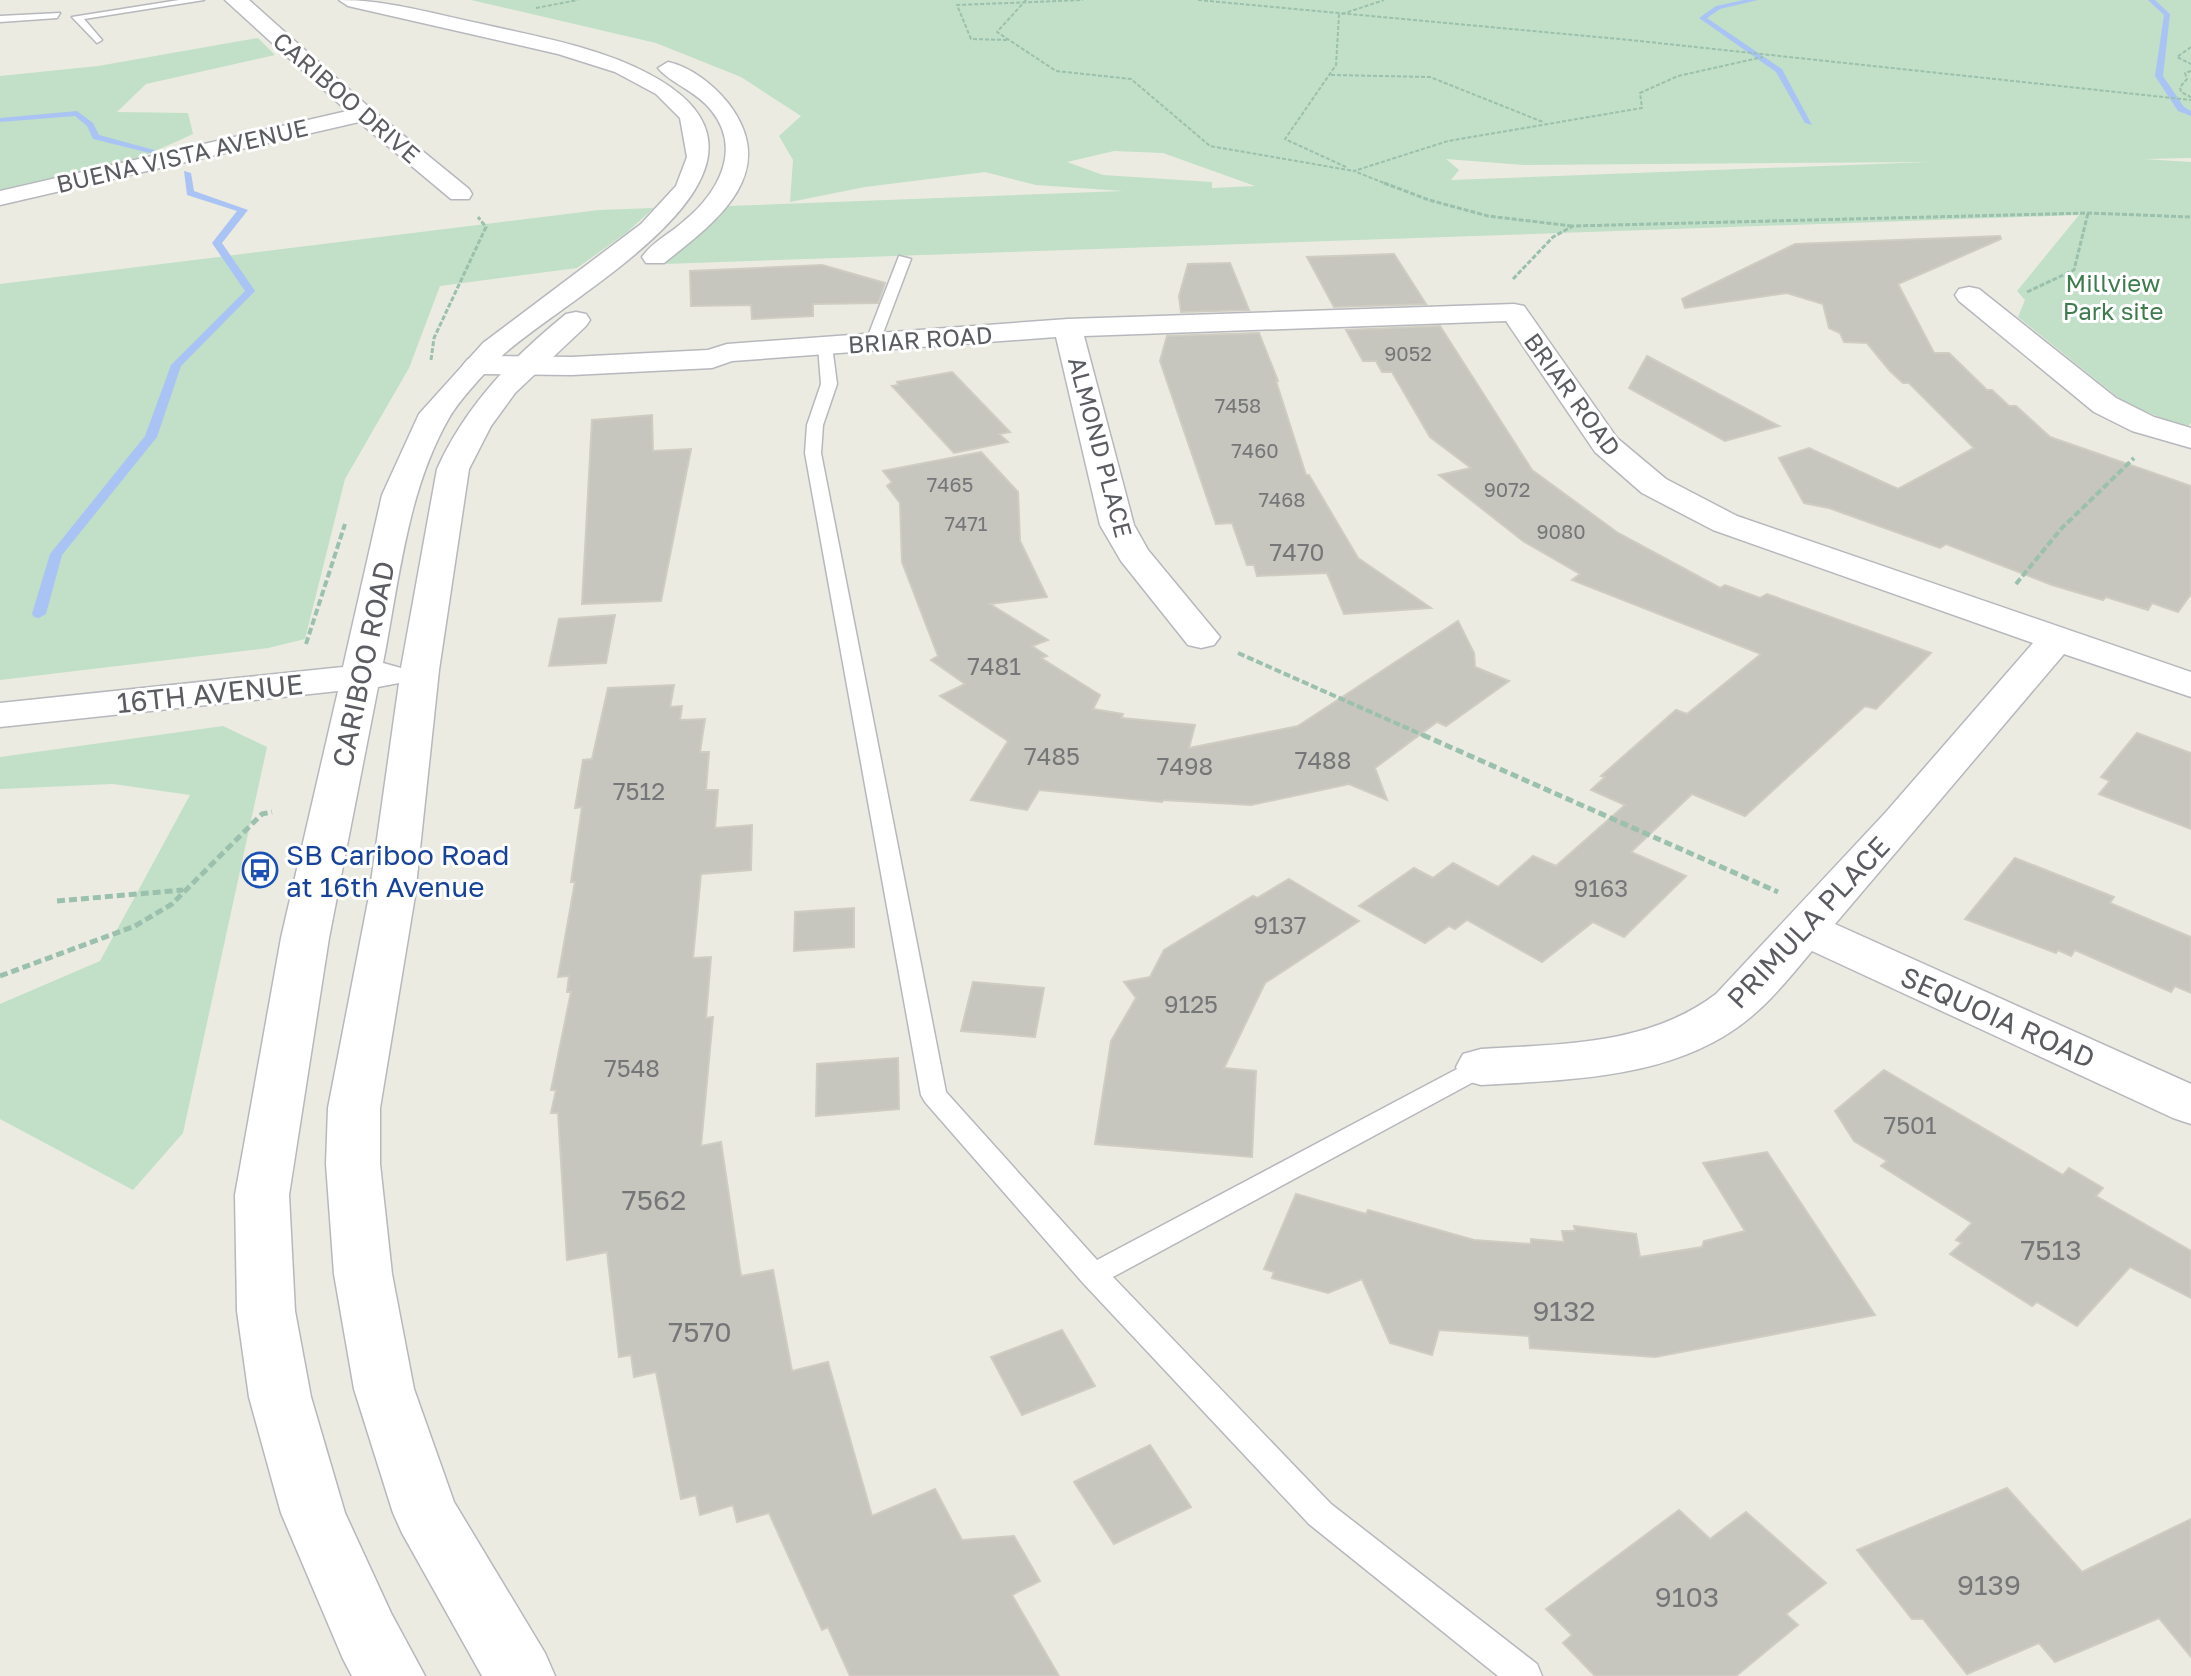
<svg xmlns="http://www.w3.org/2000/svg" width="2191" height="1676" viewBox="0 0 2191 1676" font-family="'Golos Text',sans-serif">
<rect width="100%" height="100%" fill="#ebebe2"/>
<g fill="#c1e0c7" fill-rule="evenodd">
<path d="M471,0h1720v158l-47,1 47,3v261l-5,5 -61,-25 -107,-86 7,-17 -8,-9 62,-76 -1415,49 55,-46 9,-12 395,-15 -87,-6 -51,-13 -120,15 -75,15 3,-42 -14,-24 22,-20 -60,-39 -85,-34zM1114,151l49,2 92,33 -43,2v-6l-109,-7 -36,-13zM1446,159l78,6 404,-3 -477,18 8,-10z"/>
<polygon points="258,38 275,55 146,84 117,112 188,113 193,134 140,158 0,190 0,76 98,66"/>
<polygon points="654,208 626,233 577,268 440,286 409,368 345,479 305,639 268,648 0,680 0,284 599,210"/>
<polygon points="223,726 267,747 183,1133 133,1190 0,1119 0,1004 100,961 190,795 113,784 0,789 0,757"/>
</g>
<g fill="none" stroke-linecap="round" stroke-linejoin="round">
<g fill="#a9c4f4" fill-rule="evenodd">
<polygon points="1744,0 1758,0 1720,9 1707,18 1782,69 1812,125 1805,123 1776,72 1699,18 1716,6"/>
<polygon points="2148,0 2155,0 2170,14 2163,76 2184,107 2191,111 2191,116 2178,111 2155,76 2164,15"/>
<polygon points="77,111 93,123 99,135 158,151 154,154 93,139 87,126 75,116 0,122 0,118"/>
<polygon points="184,171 191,173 194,191 248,210 222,243 255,291 181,366 157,437 62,555 46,614 39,618 34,617 32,614 50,554 145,436 171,365 245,291 212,243 237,211 187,195"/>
</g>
</g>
<g fill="#c6c5be" stroke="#cfcdc1" stroke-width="2">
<polygon points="2000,236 2001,239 1898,284 1934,353 1949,353 1987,390 1992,390 2009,406 2016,406 2050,437 2191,486 2191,594 2178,612 2152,603 2148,610 2106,597 2103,600 2052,585 1946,544 1940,548 1829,508 1804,503 1779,458 1809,448 1898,489 1974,448 1909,383 1903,383 1890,371 1867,343 1844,342 1840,333 1829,328 1823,304 1787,293 1685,308 1682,299 1795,244"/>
<polygon points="1394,254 1426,304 1334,307 1307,257"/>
<polygon points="1230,263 1249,310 1181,312 1179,296 1188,264"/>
<polygon points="822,265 885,283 878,303 813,304 813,316 752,319 751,305 691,306 690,271"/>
<polygon points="1440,326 1532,470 1618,533 1720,588 1725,585 1760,598 1767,594 1931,653 1876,709 1865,706 1745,816 1692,794 1631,852 1686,876 1624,937 1593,922 1542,962 1467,920 1455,929 1449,926 1425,943 1359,906 1414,868 1433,878 1453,863 1498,887 1533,856 1556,866 1625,805 1591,790 1605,777 1601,776 1676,710 1687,714 1761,654 1572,580 1580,574 1523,541 1439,475 1471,468 1430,437 1392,372 1382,372 1376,361 1363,361 1346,330"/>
<polygon points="1259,333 1278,381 1276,381 1306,475 1309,475 1358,558 1431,608 1344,614 1327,573 1257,576 1254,565 1247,565 1232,523 1216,524 1160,361 1167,336"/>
<polygon points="1647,356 1779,426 1725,441 1629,388"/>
<polygon points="952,372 1010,432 999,434 1008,442 954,453 892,386 899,385 897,382"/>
<polygon points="652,415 653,451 691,449 661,601 582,604 592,420"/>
<polygon points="981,452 1018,492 1020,541 1047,597 990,604 1048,640 1032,646 1047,656 1041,658 1100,695 1093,709 1123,714 1121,718 1195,725 1189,748 1298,726 1458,621 1474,653 1475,667 1509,681 1446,726 1437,722 1375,768 1387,800 1349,784 1251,805 1163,800 1162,802 1039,790 1027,810 971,800 1008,741 940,696 965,684 931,660 938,656 902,562 900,503 887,486 892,482 883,471"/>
<polygon points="615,615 606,663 549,666 559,619"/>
<polygon points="674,685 670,707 682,706 680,720 705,719 700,752 709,752 706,790 718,790 715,828 752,825 751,870 701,874 693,958 711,957 706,1018 713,1017 701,1146 721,1142 741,1276 773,1270 792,1371 828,1362 872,1516 935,1489 962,1540 1014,1536 1040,1581 1012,1595 1059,1676 850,1676 828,1627 822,1630 769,1513 737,1522 733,1505 700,1515 696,1495 681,1499 656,1372 634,1377 631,1355 619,1357 607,1252 567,1260 558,1113 551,1113 556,1090 551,1090 571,992 567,992 569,976 558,977 575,882 571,882 582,807 575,808 583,760 592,759 608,688"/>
<polygon points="2137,733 2191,753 2191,829 2099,794 2110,781 2101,777"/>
<polygon points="2015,858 2114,897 2110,903 2191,937 2191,993 2175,986 2171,992 2075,950 2071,956 2058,950 2056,953 1965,919"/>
<polygon points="1289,879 1359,921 1265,983 1224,1068 1256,1071 1252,1157 1095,1144 1111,1041 1136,998 1124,982 1150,977 1164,950 1253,896 1257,898"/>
<polygon points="854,908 854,947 794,951 795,912"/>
<polygon points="973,982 1044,988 1035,1037 961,1031"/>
<polygon points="898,1058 899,1109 816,1116 817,1064"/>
<polygon points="1884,1070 2063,1175 2069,1168 2103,1188 2096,1196 2191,1251 2191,1298 2130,1267 2077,1326 2037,1302 2032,1306 1950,1254 1962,1243 1956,1240 1972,1223 1881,1166 1887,1161 1854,1141 1835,1111"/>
<polygon points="1767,1152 1875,1315 1655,1357 1530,1348 1529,1336 1439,1330 1432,1355 1390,1343 1362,1279 1328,1293 1272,1278 1274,1272 1264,1269 1296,1194 1366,1214 1368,1210 1474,1240 1531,1244 1531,1239 1564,1242 1562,1231 1575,1231 1574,1226 1636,1234 1640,1257 1702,1247 1704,1241 1745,1231 1703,1163"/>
<polygon points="1062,1330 1095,1386 1022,1415 991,1357"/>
<polygon points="1150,1445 1191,1507 1114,1544 1074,1482"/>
<polygon points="2007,1488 2082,1572 2191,1519 2191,1657 2159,1618 2055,1662 2039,1643 1967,1674 1923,1619 1912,1619 1857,1550"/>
<polygon points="1679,1510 1710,1539 1746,1512 1826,1583 1786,1614 1798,1625 1736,1676 1595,1676 1563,1643 1572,1635 1546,1609"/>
</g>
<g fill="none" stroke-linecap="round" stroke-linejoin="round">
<g stroke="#b7b8bd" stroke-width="3">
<g id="service">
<polygon points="179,0 204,0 84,19 102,40 97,43 72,17"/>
<polygon points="60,13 57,18 0,22 0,16"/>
<polygon points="899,256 911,259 880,341 878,344 868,344 866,341"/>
<polygon points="825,342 832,346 837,384 823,425 821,453 946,1092 1097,1260 1472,1061 1481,1058 1490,1061 1494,1067 1490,1073 1113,1277 1331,1504 1537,1664 1542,1676 1498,1676 1309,1524 1083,1283 925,1102 921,1095 805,453 807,425 821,384 818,346"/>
</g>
</g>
<g stroke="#b7b8bd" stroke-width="3">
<g id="minor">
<polygon points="225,0 249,0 371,109 469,189 472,194 469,199 451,199 359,122 0,205 0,191 347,111"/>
<polygon points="1969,287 1979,289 2116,398 2154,417 2191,428 2191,448 2132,431 2094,412 1959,301 1955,295 1959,289"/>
<path d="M1514,304l10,2 93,132 49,41 71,37 454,156v25l-127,-43 -229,270 356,160v40l-18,-6 -361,-167c-23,27 -46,57 -77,78 -72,50 -170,51 -254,56l-18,-5 -7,-13 7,-13 18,-5c82,-5 168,-4 235,-55l170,-182 147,-169 -320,-113 -71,-37 -47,-41 -89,-131 -422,15 50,189 14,25 72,87 -6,8 -13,3 -13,-3 -67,-84 -21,-36 -44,-188 -324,24 -20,7 -140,7 -94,-1 -10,-3 -5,-6 5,-6 10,-3 94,1 136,-7 19,-6 341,-25z"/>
</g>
</g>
<g stroke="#b7b8bd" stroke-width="3">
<g id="tertiary">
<path d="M339,0c49,0 95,14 143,24 56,13 116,23 167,50 172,91 -76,218 -145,280 -16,15 -44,45 -55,64 -42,73 -50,163 -66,245l18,5 36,-199c29,-64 75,-111 129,-155l10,-2 10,2 4,6 -4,6 -71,67 -24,33 -22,43 -30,201 -24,226 -35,212v56l12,110 22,115 40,113 91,151 10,23h-73l-80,-143 -9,-20 -39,-124 -20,-115 -8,-110 2,-56 41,-212 30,-213 -21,4 -49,251 -40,257 6,116 16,86 34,116 46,100 34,63h-73l-9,-17 -62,-146 -32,-116 -12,-86 -2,-116 46,-257 57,-247 -338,36v-24l343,-36 39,-172 37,-81 64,-71 158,-119 35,-38 11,-29 -7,-39 -24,-24 -41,-22 -57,-18 -210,-48z"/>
<path d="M668,62c23,5 46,23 60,41 54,70 -12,119 -64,160h-18l-4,-6c10,-15 29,-24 42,-36 34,-28 59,-72 27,-111 -15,-19 -41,-27 -53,-42z"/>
</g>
</g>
<g stroke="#9bc0ad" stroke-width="2" stroke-dasharray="4 2" stroke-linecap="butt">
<polyline points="1026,0 997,32 1056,71 1131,79 1210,146 1354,171"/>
<polyline points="1198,0 1630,40 2191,100"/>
<polyline points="536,8 578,0"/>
<polyline points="1007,40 971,39 957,5 1083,0"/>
<polyline points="2191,47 2177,57 2191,64"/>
<polyline points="2191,71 2185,73 2187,79 2180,87 2181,92 2191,97"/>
<polyline points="1331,75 1430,77 1543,122"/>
<polyline points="1346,167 1285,139 1336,65 1339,15 1384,0"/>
<polyline points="1389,185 1354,171 1448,141 1642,108 1640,93 1678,76 1763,57"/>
</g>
<g stroke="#9bc0ad" stroke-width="3" stroke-dasharray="5 2" stroke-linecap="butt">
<polyline points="1384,183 1429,200 1488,216 1572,226"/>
<polyline points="1513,279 1553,237 1573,226 2088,213 2191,217"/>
<polyline points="2027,292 2074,270 2088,213"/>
<polyline points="431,360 434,338 486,227 478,217"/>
</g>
<g stroke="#9bc0ad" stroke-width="4" stroke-dasharray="7 3" stroke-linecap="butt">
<polyline points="2016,584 2061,529 2134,458"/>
<polyline points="306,644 345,524"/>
<polyline points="1238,653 1427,737"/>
</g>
<g stroke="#9bc0ad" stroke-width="5" stroke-dasharray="8 4" stroke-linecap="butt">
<polyline points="1423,735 1778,892"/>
<polyline points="57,901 183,890"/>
<polyline points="0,976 135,926 172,904 262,814 272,812"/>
</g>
<use href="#service" fill="#fff" fill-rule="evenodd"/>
<use href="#minor" fill="#fff" fill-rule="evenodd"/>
<use href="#tertiary" fill="#fff" fill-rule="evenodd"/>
</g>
<defs>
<g id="bus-ring" transform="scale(1.8)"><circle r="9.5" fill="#fff" stroke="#1a4fb4" stroke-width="1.5"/><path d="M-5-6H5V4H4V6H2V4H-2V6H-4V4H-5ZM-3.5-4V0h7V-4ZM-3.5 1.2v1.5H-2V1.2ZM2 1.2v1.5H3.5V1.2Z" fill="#1a4fb4"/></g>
</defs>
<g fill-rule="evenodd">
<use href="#bus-ring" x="260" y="870"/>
</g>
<g text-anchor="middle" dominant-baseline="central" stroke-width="6" stroke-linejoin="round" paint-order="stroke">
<g font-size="20" fill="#757678">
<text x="1408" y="353">9052</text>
<text x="1238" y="405">7458</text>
<text x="1255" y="450">7460</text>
<text x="950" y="484">7465</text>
<text x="1507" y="489">9072</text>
<text x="1282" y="499">7468</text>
<text x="966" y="523">7471</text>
<text x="1561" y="531">9080</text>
</g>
<g font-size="24" fill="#5a5c61" stroke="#fff">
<text transform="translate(347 97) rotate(41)">CARIBOO DRIVE</text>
<text transform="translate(182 155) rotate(-13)">BUENA VISTA AVENUE</text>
<text transform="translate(920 339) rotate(-4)">BRIAR ROAD</text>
<text transform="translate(1573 394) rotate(54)">BRIAR ROAD</text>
<text transform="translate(1101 447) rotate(75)">ALMOND PLACE</text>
</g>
<g font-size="24" fill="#3e7c4d" stroke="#fff">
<text x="2113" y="282">Millview<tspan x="2113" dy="28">Park site</tspan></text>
</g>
<g font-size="24" fill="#757678">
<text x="1297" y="551">7470</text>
<text x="994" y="665">7481</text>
<text x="1052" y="755">7485</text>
<text x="1323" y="759">7488</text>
<text x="1185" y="765">7498</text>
<text x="639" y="790">7512</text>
<text x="1601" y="887">9163</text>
<text x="1280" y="924">9137</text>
<text x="1191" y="1003">9125</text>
<text x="632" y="1067">7548</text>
<text x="1910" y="1124">7501</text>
</g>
<g font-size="28" fill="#5a5c61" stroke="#fff">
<text transform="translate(363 664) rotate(-78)">CARIBOO ROAD</text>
<text transform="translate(210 693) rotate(-6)">16TH AVENUE</text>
<text transform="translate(1808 922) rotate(-47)">PRIMULA PLACE</text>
<text transform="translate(1998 1017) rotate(24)">SEQUOIA ROAD</text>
</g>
<g font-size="28" fill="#164399" stroke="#fff" text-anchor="start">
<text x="286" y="854">SB Cariboo Road<tspan x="286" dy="32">at 16th Avenue</tspan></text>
</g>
<g font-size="28" fill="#757678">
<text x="654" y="1199">7562</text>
<text x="2051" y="1249">7513</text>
<text x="1564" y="1310">9132</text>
<text x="700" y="1331">7570</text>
<text x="1989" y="1584">9139</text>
<text x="1687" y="1596">9103</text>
</g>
</g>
</svg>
